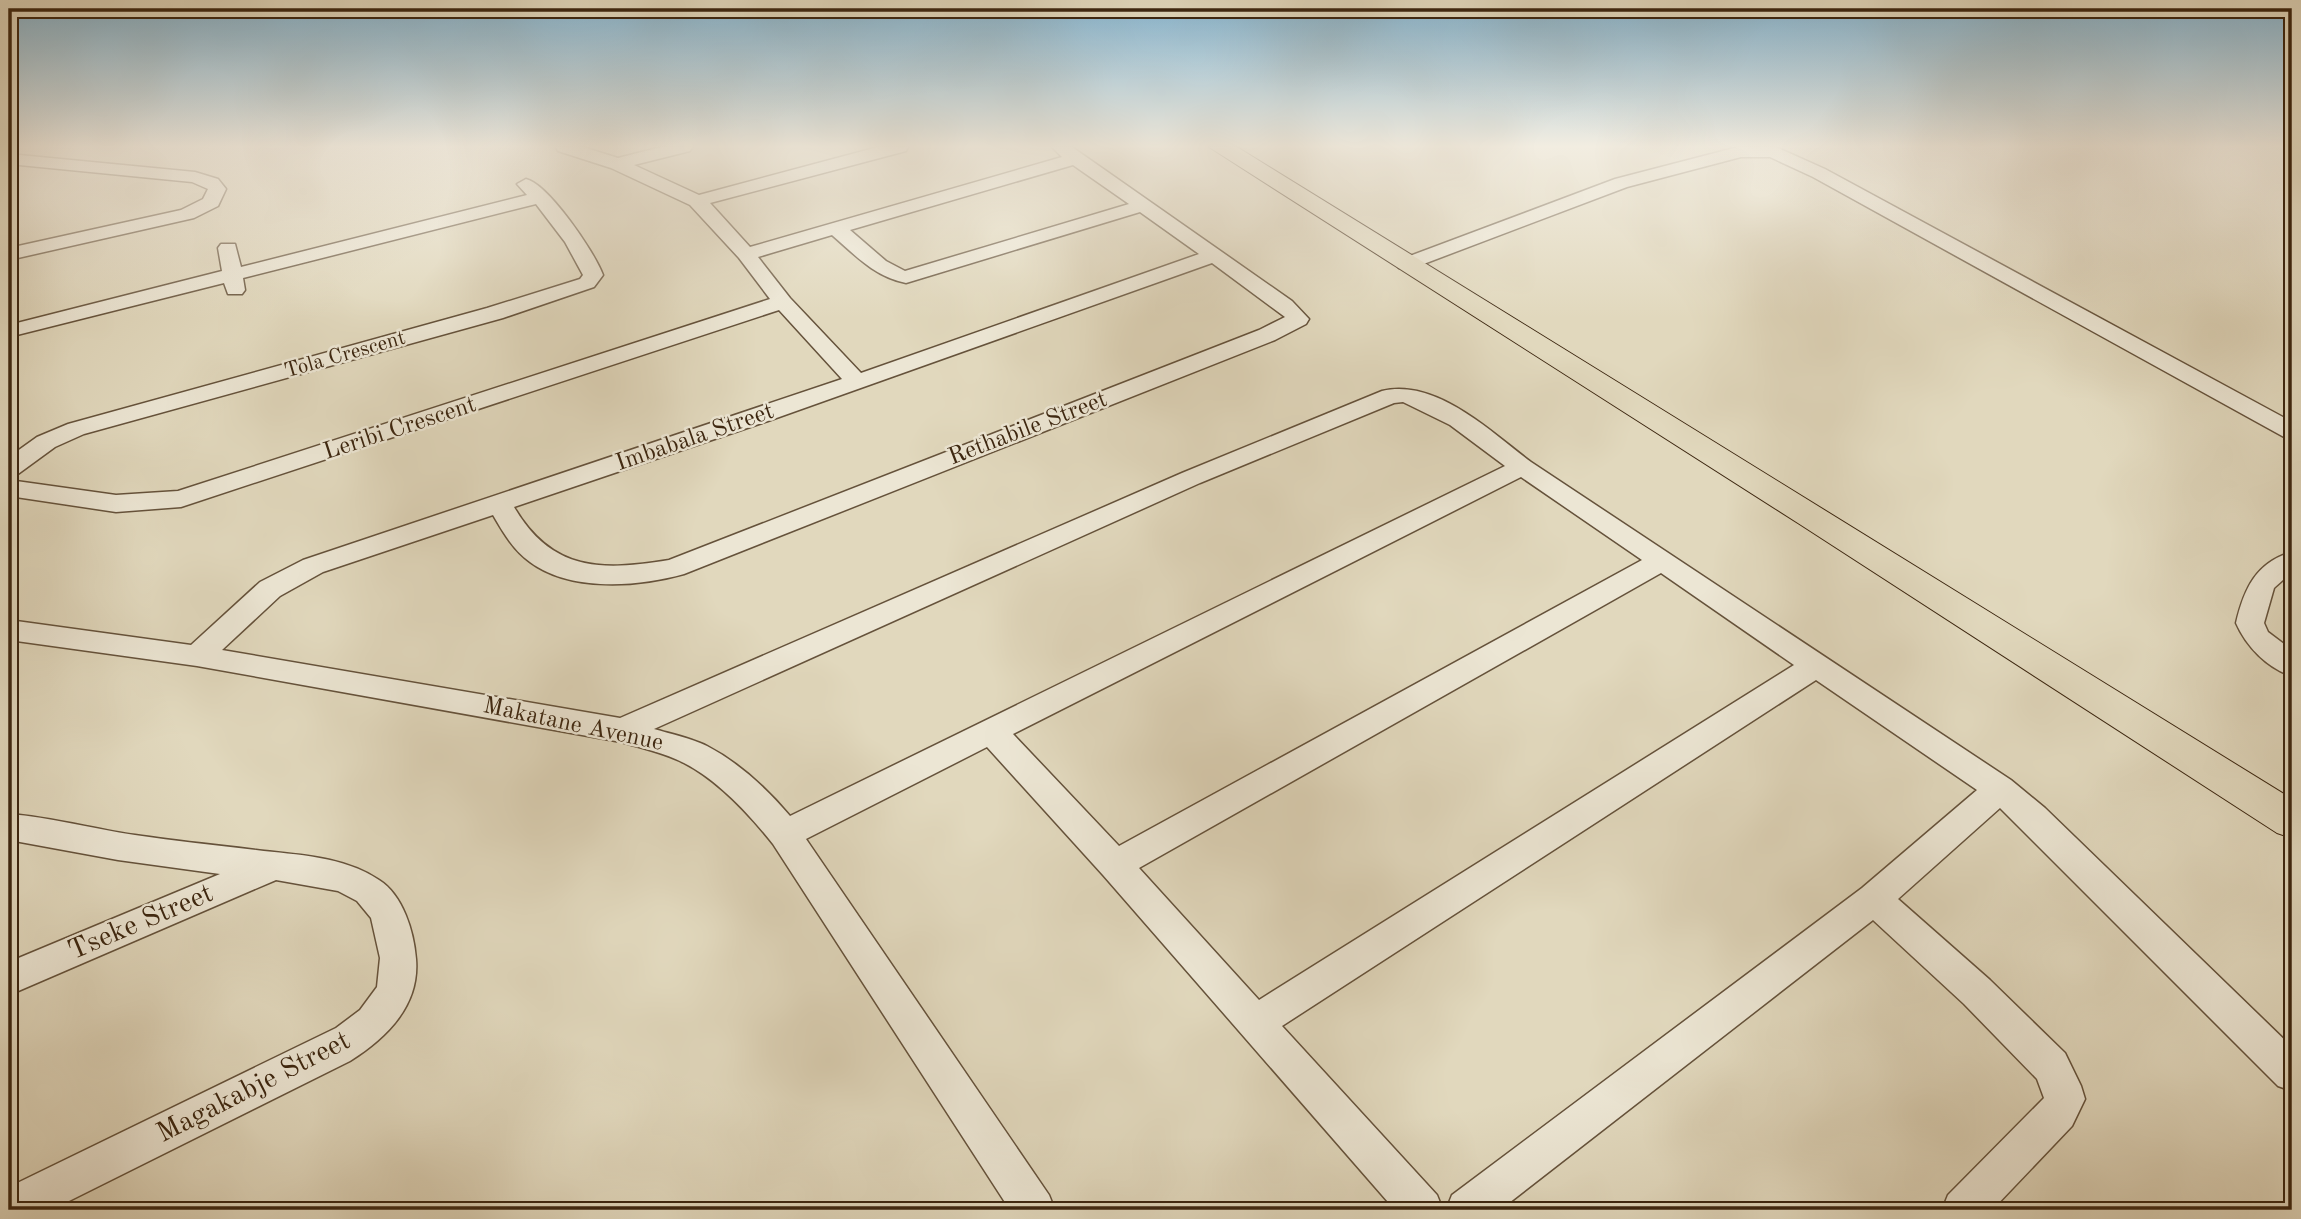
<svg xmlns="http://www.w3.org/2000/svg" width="2301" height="1219" viewBox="0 0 2301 1219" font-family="'Old Standard TT',serif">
<rect width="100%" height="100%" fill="#e1d8bd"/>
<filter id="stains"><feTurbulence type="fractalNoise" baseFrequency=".00286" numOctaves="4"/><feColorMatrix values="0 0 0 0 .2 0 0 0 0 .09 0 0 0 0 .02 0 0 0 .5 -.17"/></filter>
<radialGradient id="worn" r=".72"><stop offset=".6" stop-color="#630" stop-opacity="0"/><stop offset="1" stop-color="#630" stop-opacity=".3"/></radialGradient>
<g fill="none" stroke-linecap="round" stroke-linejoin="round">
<g stroke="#65523b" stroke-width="3">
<g id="minor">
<path d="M556,147h27l35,11 43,-11h31l-2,4 -56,14 65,30 179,-48h30l-2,4 -196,52 40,44 312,-90 -10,-10h20l220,154 17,18 -3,5 -31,16 -591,234c-46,13 -114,18 -154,-12 -17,-12 -27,-30 -37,-47l-170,57 -43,24 -58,54 398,68 562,-245 200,-82c54,-13 109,41 149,71l480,318 34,28 247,239v44l-14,-5 -278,-278 -102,91 92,81 75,73 16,33 4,13 -13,27 -80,84h-50l6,-15 96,-97 -7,-19 -73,-75 -91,-84 -373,290h-54l6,-15 410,-307 115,-98 -161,-110 -534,346 155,169 6,15h-48l-292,-335 -116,-128 -181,92 243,356 6,15h-45l-237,-366c-24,-30 -54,-63 -89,-81 -19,-10 -43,-15 -63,-21l-424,-76 -188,-26v-20l182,25 69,-63 43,-22 539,-181 -63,-69 -598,197 -65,5 -107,-16v-16l107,15 62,-4 592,-192 -31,-41 -49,-53 -79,-37 -53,-17zM1073,165l56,39 -224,67 -19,-10 -36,-31zM1140,212l59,42 -338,119 -71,-75 -32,-41 74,-22c23,20 43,42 74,48zM1212,263l73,54 -26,13 -590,230c-67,11 -117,12 -155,-53l254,-86zM1403,402l47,23 55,41 -715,350c-22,-26 -52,-54 -83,-70 -16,-8 -36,-12 -53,-17l546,-246 194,-80zM1521,477l121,83 -523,286 -106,-112zM1661,573l133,92 -535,335 -120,-132z"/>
<polygon points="1738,147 1776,147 1825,169 2292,422 2292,439 2284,437 1813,177 1770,157 1741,157 1627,187 1413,268 1399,268 1396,264 1399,260 1615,179"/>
<polygon points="9,154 195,172 218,179 226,189 218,206 194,218 9,260 9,248 181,210 203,199 208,189 192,182 9,164"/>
<path d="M526,179c22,5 68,72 77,96l-9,12 -91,31 -419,116 -29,13 -37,27 -9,3v-20l28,-20 31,-13 419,-116 93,-29 3,-4 -18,-33 -29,-38 -293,74 2,12 -3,4h-14l-4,-11 -215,54v-12l213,-54 -4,-23 3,-4h14l6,23 286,-72 -10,-11z"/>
<path d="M2292,552v20l-18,16 -10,35 4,9 24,18v26c-25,-8 -46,-30 -56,-53 8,-34 20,-61 56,-71z"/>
<path d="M9,814c42,3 84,15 126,21 40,6 81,10 121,15 41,5 88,6 123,30 24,15 35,52 37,79 4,47 -30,79 -66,102l-299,149h-42v-23l327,-159 24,-18 17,-23 3,-29 -9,-40 -14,-17 -19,-10 -62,-11 -267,115v-33l211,-88 -102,-14 -109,-20z"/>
</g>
</g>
<g stroke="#3c2610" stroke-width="2">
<polygon id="major" points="1209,147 1237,147 2292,799 2292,838 2277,833 1801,525"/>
</g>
<use href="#minor" fill="#ece6d4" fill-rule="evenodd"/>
<use href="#major" fill="#e1d8bd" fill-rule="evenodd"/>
</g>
<linearGradient id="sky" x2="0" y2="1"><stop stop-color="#86b6d2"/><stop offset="0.46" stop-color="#f2ede1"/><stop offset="1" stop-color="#f2ede1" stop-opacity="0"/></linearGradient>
<rect width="2301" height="318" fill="url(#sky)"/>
<g text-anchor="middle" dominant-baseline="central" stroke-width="5" stroke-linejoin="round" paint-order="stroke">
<g font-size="21" fill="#3c2610" stroke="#ece6d4">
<text transform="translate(345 355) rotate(-16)">Tola Crescent</text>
</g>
<g font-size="24" fill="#3c2610" stroke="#ece6d4">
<text transform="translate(400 429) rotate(-18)">Leribi Crescent</text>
<text transform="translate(1028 429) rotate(-21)">Rethabile Street</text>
<text transform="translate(695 438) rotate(-19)">Imbabala Street</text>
<text transform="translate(573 725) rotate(12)">Makatane Avenue</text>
</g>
<g font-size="28" fill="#3c2610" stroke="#ece6d4">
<text transform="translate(141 923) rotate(-23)">Tseke Street</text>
<text transform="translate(254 1088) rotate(-27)">Magakabje Street</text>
</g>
</g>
<rect width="2301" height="1219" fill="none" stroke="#e1d8bd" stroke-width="35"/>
<rect x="10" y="10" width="2280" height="1198" fill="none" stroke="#3c2610" stroke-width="3.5"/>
<rect x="18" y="18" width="2266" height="1184" fill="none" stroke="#3c2610" stroke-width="2"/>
<rect width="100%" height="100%" filter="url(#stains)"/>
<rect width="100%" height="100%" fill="url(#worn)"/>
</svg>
